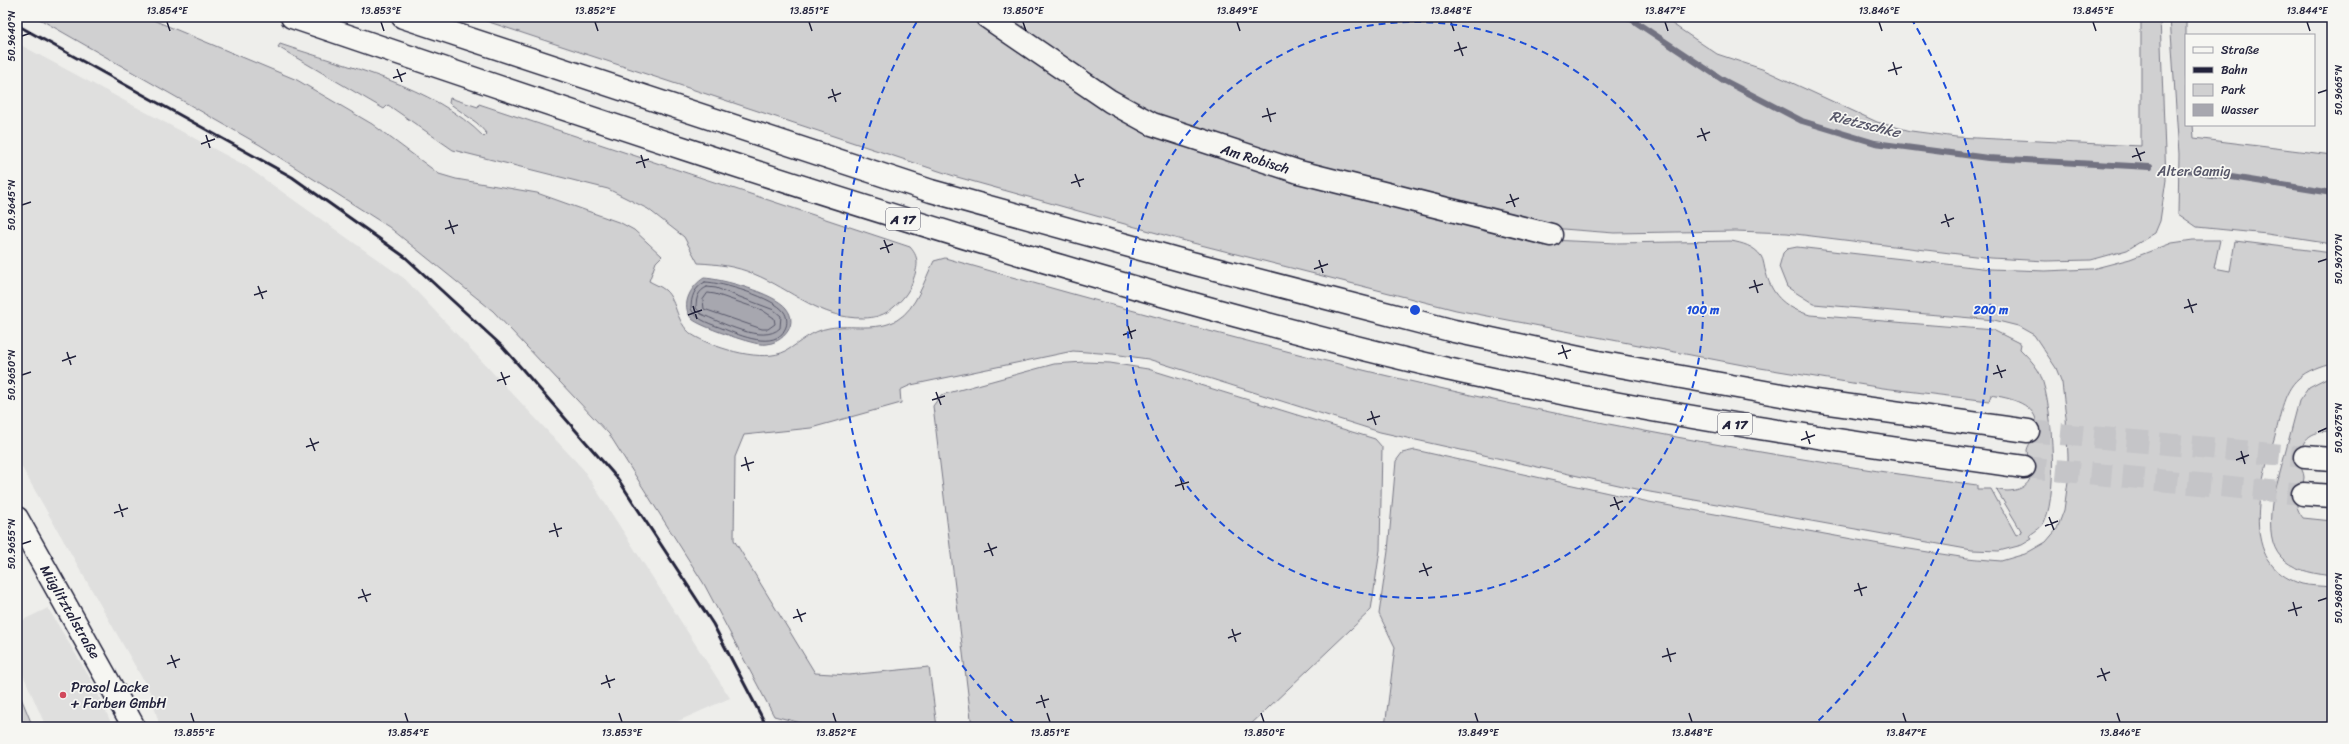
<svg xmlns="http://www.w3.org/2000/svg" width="2349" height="744" viewBox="0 0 2349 744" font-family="Sriracha,sans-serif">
<rect width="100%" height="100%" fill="#eeeeeb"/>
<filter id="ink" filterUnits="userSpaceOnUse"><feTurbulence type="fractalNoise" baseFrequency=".025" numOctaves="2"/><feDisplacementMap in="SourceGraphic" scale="8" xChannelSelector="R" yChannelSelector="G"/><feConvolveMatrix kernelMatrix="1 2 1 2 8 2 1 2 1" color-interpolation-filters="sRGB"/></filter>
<g filter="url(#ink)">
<g fill="#dfdfde">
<polygon points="17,43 246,166 405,279 583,469 730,698 665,727 160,727 150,692 17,459"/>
<polygon points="48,608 93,683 113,727 46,727 17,661 17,623"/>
</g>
<g fill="#d0d0d1" stroke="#797986">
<path d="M36,17h110l151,63 75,44 67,50 17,5 81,14 84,30 13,7 28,26 -6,6 -7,19c5,3 11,5 16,9 13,11 10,36 31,47 22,12 67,26 90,14 15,-9 25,-20 43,-23 23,-4 47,4 68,-8 20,-12 27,-40 37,-59l11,-3c165,47 331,93 499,131 176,40 354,72 533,96v4h14l25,46 6,-3 -26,-43c13,5 36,1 35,-18 0,-7 -4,-14 -4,-21 2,-8 9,-13 10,-22 1,-25 -28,-30 -46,-33l-2,6 -106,-13 -135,-22 -292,-56 -267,-68 -232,-65 -483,-160h500l137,93 438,130 67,3 115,-2c11,2 23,5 30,15 3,4 3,12 5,17 7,25 21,35 44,42l183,15 28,14 -1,5c6,6 13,13 18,21 15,26 20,123 7,150 -2,7 -10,11 -15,15l2,4 -10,6 -23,6 -27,-1 -322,-58 -270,-60 -232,-73 -35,-5 -40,-3 -162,34 -11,5 1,13 -90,25 -67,7 -9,22 -1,83 81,133 34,2 80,-8 8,60h-135l-1,-4 -27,-7 -70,-132 -95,-150 -116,-123 -104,-84 -129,-82z"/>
<polygon points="999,17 1662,17 1717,54 1762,69 1877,122 1911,131 1956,137 2141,146 2141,17 2160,17 2166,180 2160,221 2155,233 2127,250 2091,260 2046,261 1991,258 1787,233 1736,231 1614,233 1550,228 1304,166 1155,118"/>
<polygon points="2170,17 2186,17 2186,125 2193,125 2194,138 2332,155 2332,244 2267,234 2197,227 2178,214 2179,154"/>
<path d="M280,44c67,23 153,41 204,93l3,-3 -10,-11 -28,-20 1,-5 28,9 1,-3 431,143c11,12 7,22 2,36 -4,10 -10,17 -18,24 -9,8 -19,11 -31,11 -43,1 -72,-29 -109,-44 -18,-8 -37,-10 -56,-11l-14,-26 -36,-28 -40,-20 -155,-39 -65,-45 -4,4 -106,-62z"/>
<path d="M2193,240h27l-6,28 16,3 5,-30 97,12v110c-10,2 -26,8 -33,15 -17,14 -19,42 -25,61 -14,46 -37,126 28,145 9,2 20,2 30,3v140h-947l10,-80 -16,-33 9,-63 8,-90 6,-8 13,-3 234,52 247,45 71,11 34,3 24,-7 21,-12 11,-13 7,-19 4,-29v-25l-2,-39 -4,-34 -6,-15 -22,-33 -16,-9 -24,-6 -180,-16 -27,-17 -8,-20 4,-14 4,-4 10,-2 193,22 55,2 47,-2 38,-10 42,-16z"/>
<polygon points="1084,362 1110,363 1148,369 1375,439 1382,447 1380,550 1371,610 1248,727 972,727 933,406 941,395 1054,364"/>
<path d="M2332,375v56c-22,0 -32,8 -32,31 0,6 4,10 4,15 -1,17 -15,23 -1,41l29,3v55c-49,-6 -67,-20 -60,-73l27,-102 10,-14z"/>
<polygon points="17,688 33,727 18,727"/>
</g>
<path fill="#a7a7af" stroke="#727281" d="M704,278c18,1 70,15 82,30 15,18 -7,39 -26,36 -11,-1 -61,-18 -68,-25 -13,-14 0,-34 12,-41z"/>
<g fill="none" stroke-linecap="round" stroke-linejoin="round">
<g stroke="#575769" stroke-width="1">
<path d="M705,282c16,0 70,16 79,30 3,4 4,12 1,17 -10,22 -46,6 -61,0 -12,-5 -27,-8 -33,-20 0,-12 3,-21 14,-27z"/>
<path d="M707,287l9,1 58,22 7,6 -1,12c-17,17 -59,-6 -79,-14l-5,-6c0,-10 2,-17 11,-21z"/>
<polygon points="708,293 715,294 762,310 774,318 775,324 768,329 762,329 704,309 703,300"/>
</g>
<g stroke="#727281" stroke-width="6">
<polyline points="1628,17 1723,80 1802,121 1875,143 1988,158 2150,167"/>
<polyline points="2187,170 2332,193"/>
</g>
<g stroke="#c5c5c8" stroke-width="22" stroke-dasharray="22 11" stroke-linecap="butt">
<polyline points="2028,431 2305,457"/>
<polyline points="2024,467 2303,494"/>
</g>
<g stroke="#22223b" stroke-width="25">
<polyline id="street" points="987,17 1110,101 1152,124 1299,172 1551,235"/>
</g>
<g stroke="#22223b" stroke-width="25">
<polyline id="secondary" points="17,518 134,727"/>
</g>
<g stroke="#22223b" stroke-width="25">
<g id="highway">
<path d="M292,17c262,89 524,178 789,255 121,35 243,69 366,97 190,43 384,71 577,98"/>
<polyline points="403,17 931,191 1184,261 1454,331 1598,362 1815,401 2028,431"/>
<polyline points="2305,457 2332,459"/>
<polyline points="2303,494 2332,496"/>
</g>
</g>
<use href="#street" stroke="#f6f6f2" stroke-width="22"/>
<use href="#secondary" stroke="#f6f6f2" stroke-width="22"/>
<use href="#highway" stroke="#f6f6f2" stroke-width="22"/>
<polyline stroke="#22223b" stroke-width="3" points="17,25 292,177 405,257 503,347 618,479 713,624 767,727"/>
</g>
</g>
<path fill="none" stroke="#22223b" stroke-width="1.5" d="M167,22l3,9M381,22l3,9M595,22l3,9M809,22l3,9M1023,22l3,9M1237,22l3,9M1451,22l3,9M1665,22l3,9M1879,22l3,9M2093,22l3,9M2307,22l3,9M22,36l9,-3M1458,42l5,14M1454,51l13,-4M1893,62l4,13M397,69l5,13M1888,71l14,-4M393,78l13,-5M832,89l4,13M2318,93l9,-3M828,98l13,-5M1267,108l4,14M1262,117l14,-4M1701,128l5,13M206,135l4,13M1697,137l13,-5M201,144l14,-5M2136,148l5,13M641,155l4,13M2132,157l13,-5M636,163l13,-4M1075,174l5,13M1071,183l13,-4M1510,194l5,13M1506,203l13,-5M22,205l9,-3M1945,214l4,13M449,220l5,14M1941,223l13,-5M445,229l13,-4M884,240l5,13M880,249l13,-5M1319,260l4,13M2318,262l9,-3M1314,269l14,-5M1754,280l4,13M258,286l5,13M1749,288l14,-4M254,295l13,-4M2188,299l5,14M693,306l4,13M2184,308l13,-4M688,315l14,-5M1128,326l4,13M1123,335l13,-5M1562,345l5,14M67,352l4,13M1558,354l13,-4M62,361l14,-5M1997,365l5,13M501,372l5,13M1993,374l13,-4M22,375l9,-3M497,381l13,-5M936,392l5,13M932,400l13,-4M1371,411l5,14M1367,420l13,-4M1806,431l4,13M2318,432l9,-4M310,438l5,13M1801,440l14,-5M306,447l13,-5M2241,451l4,13M745,457l4,14M2236,460l13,-5M741,466l13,-4M1180,477l4,13M1175,486l14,-4M1614,497l5,13M119,504l4,13M1610,506l13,-5M114,513l14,-5M2049,517l5,13M554,523l4,14M2045,526l13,-5M549,532l13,-4M988,543l5,13M22,544l9,-3M984,552l13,-5M1423,563l5,13M1419,572l13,-5M1858,583l4,13M362,589l5,13M1854,591l13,-4M358,598l13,-4M2318,601l9,-3M2293,602l4,14M797,609l5,13M2288,611l14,-4M793,618l13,-5M1232,629l4,13M1228,638l13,-5M1667,648l4,14M171,655l5,13M1662,657l14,-4M167,664l13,-5M2101,668l5,13M606,675l4,13M2097,677l13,-5M601,684l14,-5M1041,695l4,13M1036,703l13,-4M191,713l3,9M405,713l3,9M619,713l3,9M833,713l3,9M1047,713l3,9M1261,713l3,9M1475,713l3,9M1689,713l3,9M1903,713l3,9M2117,713l3,9"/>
<g fill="none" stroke="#1d4ed8" stroke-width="2" stroke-dasharray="7 5">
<circle cx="1415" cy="310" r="288"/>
<path d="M1015 724A576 576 0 0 1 919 18M1911 18A576 576 0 0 1 1815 724"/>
</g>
<circle fill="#d1495b" stroke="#f6f6f2" stroke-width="1.5" cx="63" cy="695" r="4"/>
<g text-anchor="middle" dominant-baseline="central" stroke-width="3.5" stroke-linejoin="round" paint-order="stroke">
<g fill="#f6f6f2" stroke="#626272" stroke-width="1">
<rect x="886" y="208" width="34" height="22" rx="3"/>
<rect x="1718" y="413" width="34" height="22" rx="3"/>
</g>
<g font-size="13" font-weight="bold" fill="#22223b">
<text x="903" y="219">A 17</text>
<text x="1735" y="424">A 17</text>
</g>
<g font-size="14" fill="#22223b" stroke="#f6f6f2">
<text transform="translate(1255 159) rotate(17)">Am Robisch</text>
<text transform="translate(70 612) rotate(60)">Müglitztalstraße</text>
</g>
<g font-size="14" fill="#565668" stroke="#f6f6f2">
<text x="2194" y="171">Alter Gamig</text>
</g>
<g font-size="14" fill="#22223b" stroke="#f6f6f2" text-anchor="start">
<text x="71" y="687">Prosol Lacke<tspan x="71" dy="16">+ Farben GmbH</tspan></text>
</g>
<g font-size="15" font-style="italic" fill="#575769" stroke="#f6f6f2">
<text transform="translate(1865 124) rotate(14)">Rietzschke</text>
</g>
</g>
<circle cx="1415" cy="310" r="6" fill="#1d4ed8" stroke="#f6f6f2" stroke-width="2"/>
<g font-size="12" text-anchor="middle" font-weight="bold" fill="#1d4ed8" stroke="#f6f6f2" stroke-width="3.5" stroke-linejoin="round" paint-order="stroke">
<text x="1703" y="314">100 m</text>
<text x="1991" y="314">200 m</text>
</g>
<rect width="2349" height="744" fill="none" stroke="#f6f6f2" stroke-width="44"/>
<rect x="2185" y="34" width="130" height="92" fill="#f6f6f2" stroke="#a1a1a9"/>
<rect x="2193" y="47" width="20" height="6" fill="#f6f6f2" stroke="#a1a1a9"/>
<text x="2221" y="54" font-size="12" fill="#22223b">Straße</text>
<rect x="2193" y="67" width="20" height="6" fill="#22223b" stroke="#a1a1a9"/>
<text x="2221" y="74" font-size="12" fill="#22223b">Bahn</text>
<rect x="2193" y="84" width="20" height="12" fill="#d0d0d1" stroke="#a1a1a9"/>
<text x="2221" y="94" font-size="12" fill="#22223b">Park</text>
<rect x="2193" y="104" width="20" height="12" fill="#a7a7af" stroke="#a1a1a9"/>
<text x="2221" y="114" font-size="12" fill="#22223b">Wasser</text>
<rect x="22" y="22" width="2305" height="700" fill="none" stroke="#22223b" stroke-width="1.5"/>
<g font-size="10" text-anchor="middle" fill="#22223b">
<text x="167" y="14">13.854°E</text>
<text x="381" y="14">13.853°E</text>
<text x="595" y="14">13.852°E</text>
<text x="809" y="14">13.851°E</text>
<text x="1023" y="14">13.850°E</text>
<text x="1237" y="14">13.849°E</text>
<text x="1451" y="14">13.848°E</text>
<text x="1665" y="14">13.847°E</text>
<text x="1879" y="14">13.846°E</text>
<text x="2093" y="14">13.845°E</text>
<text x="2307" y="14">13.844°E</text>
<text transform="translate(11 36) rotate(-90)" y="4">50.9640°N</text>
<text transform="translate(2338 90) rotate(-90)" y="4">50.9665°N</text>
<text transform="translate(11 205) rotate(-90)" y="4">50.9645°N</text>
<text transform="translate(2338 259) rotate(-90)" y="4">50.9670°N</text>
<text transform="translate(11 375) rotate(-90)" y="4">50.9650°N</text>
<text transform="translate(2338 428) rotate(-90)" y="4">50.9675°N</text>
<text transform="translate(11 544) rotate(-90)" y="4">50.9655°N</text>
<text transform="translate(2338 598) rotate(-90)" y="4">50.9680°N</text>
<text x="194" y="736">13.855°E</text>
<text x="408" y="736">13.854°E</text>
<text x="622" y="736">13.853°E</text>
<text x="836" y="736">13.852°E</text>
<text x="1050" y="736">13.851°E</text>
<text x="1264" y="736">13.850°E</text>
<text x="1478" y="736">13.849°E</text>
<text x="1692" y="736">13.848°E</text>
<text x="1906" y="736">13.847°E</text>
<text x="2120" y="736">13.846°E</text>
</g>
</svg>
